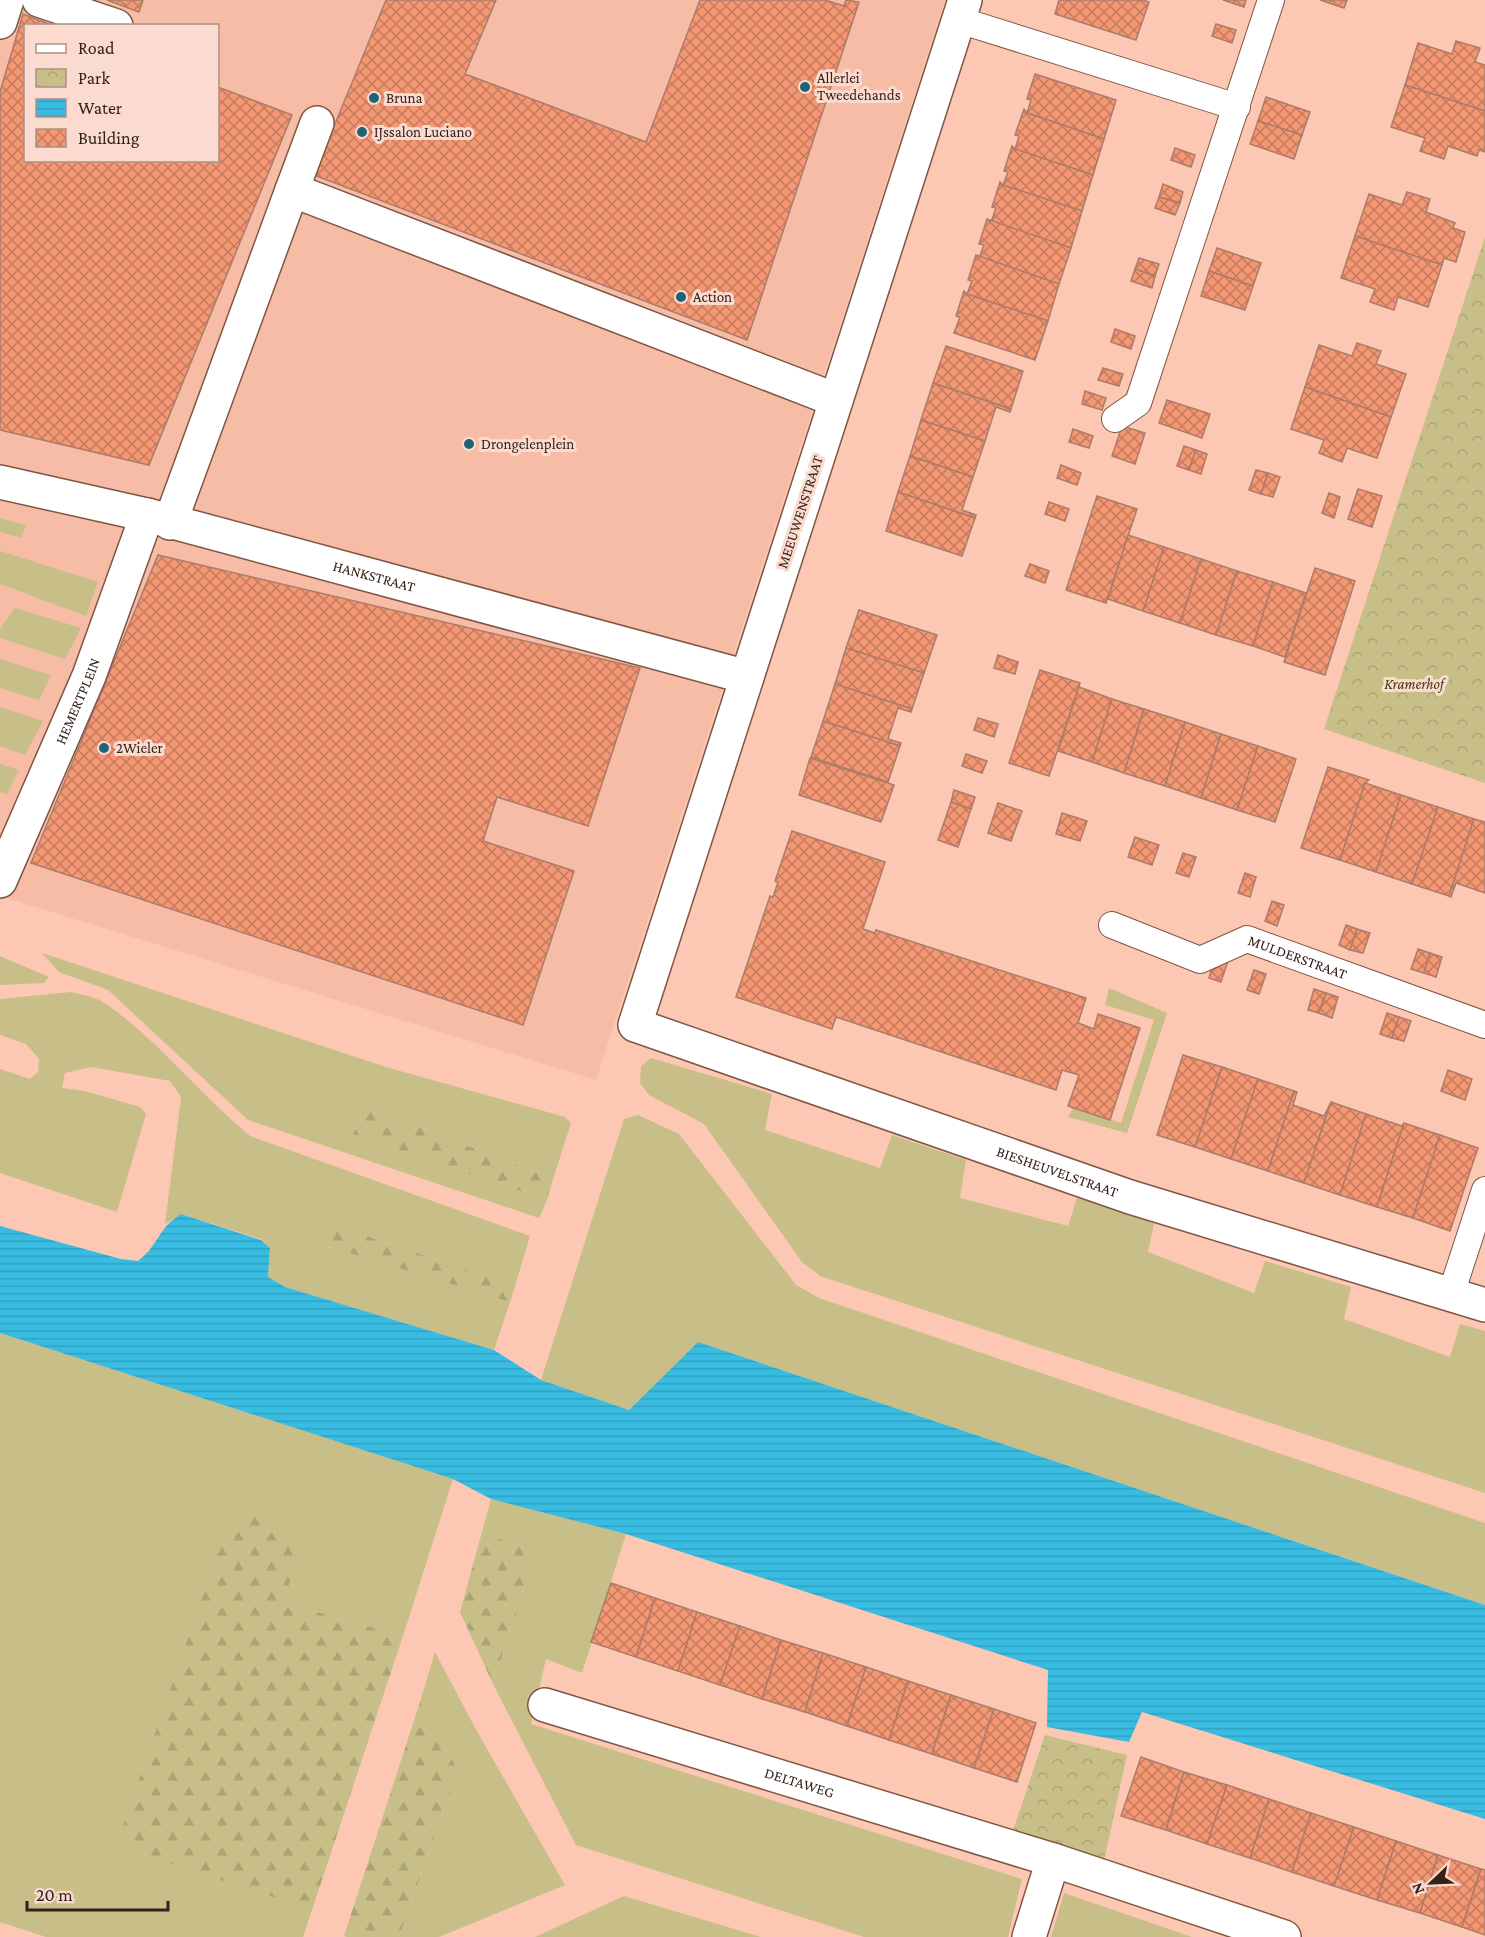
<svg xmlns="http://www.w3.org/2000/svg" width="1485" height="1937" viewBox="0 0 1485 1937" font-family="'Crimson Pro',serif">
<defs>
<pattern id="forest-firs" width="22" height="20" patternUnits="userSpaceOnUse" patternTransform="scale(1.5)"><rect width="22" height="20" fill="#c7bf87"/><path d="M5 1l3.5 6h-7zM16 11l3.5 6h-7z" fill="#aca474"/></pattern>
<pattern id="park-crowns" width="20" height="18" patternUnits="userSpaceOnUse" patternTransform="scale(1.5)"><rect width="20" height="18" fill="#c7bf87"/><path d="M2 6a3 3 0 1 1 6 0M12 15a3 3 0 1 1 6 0" fill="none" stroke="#aca474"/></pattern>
<pattern id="water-rules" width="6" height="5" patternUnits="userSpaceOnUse" patternTransform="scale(1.5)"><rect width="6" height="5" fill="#38bce2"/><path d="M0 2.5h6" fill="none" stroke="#32a1c1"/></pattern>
<pattern id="building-cross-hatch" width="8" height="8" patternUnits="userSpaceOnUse" patternTransform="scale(1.5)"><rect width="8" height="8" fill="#f49773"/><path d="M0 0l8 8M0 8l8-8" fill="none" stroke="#c67b5e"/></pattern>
</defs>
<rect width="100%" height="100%" fill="#fcc8b4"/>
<path fill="#f7bca6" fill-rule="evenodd" d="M0,0h945l-349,1080 -596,-184zM26,26h192v134h-192z"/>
<g fill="#c7bf87">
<polygon points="0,518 26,525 21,538 0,532"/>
<polygon points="0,551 98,582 86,616 0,584"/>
<polygon points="15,608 81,628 65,659 0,638 0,629"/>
<polygon points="0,659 51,675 39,700 0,688"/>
<polygon points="0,707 43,721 25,755 0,746"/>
<polygon points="0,764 19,770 7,794 0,792"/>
<polygon points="42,953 386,1067 565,1117 571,1123 553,1179 370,1108 354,1134 547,1200 539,1218 248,1120 108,990 59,972"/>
<polygon points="0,956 49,977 44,983 0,985"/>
<polygon points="1109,988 1167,1013 1127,1133 1068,1117 1073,1108 1121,1123 1154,1020 1105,1005"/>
<path d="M71,992c11,3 26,5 35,12 53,37 94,90 144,132l280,100 -15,50 -184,-62 -8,21 187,57 -16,48 -209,-63 -17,-10 2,-29 -9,-9 -80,-25 -16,10 16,-127 -11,-16 -79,-14 -26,6 -3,15 23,3 55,16 6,7 -29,98 -117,-39v-104l30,10 8,-7 1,-13 -13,-15 -26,-9v-36z"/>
<polygon points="651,1058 772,1094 765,1130 880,1168 892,1135 966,1160 960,1198 1068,1226 1078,1195 1155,1219 1148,1252 1254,1293 1265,1261 1351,1287 1344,1319 1450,1357 1460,1324 1485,1331 1485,1493 820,1276 802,1262 704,1124 649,1095 640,1083 641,1066"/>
<polygon points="638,1115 679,1134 796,1285 819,1298 1485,1523 1485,1605 698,1342 629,1410 541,1380 624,1119"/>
<polygon points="0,1333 453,1479 403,1636 285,1603 116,1846 312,1910 303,1937 46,1937 0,1922"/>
<polygon points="491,1499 626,1534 582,1673 546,1659 531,1724 1022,1879 1008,1937 864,1937 576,1845 493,1684 536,1553 482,1532"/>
<polygon points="435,1652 474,1726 565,1885 439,1937 399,1937 458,1770 420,1702"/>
<polygon points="1064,1893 1192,1937 1051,1937"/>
<polygon points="624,1896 761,1937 535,1937"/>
</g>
<g fill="url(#forest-firs)">
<polygon points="370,1108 553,1179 547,1200 353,1134"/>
<polygon points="331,1224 515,1286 510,1302 323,1245"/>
<polygon points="232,1511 301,1530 285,1603 403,1636 312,1910 116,1846"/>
<polygon points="482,1532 536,1553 493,1684 460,1612"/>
<polygon points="420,1702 458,1770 399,1937 347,1937 344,1936"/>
</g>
<g fill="url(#park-crowns)">
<polygon points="1485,237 1485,783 1324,729"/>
<polygon points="1045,1735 1127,1755 1104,1861 1013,1831"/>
</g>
<path fill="url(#water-rules)" d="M181,1214l80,26 9,8 -2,29 17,10 209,63 47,30 88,30 69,-68 787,263v214l-343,-107 -13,30 -82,-15 1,-57 -422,-136 -135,-35 -38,-20 -453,-146v-107l121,33 17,2c22,-17 19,-32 43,-47z"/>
<g fill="url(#building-cross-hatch)" stroke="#ac7c6a" stroke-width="1.5">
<polygon points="107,0 143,0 139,12"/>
<polygon points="386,0 496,0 465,74 646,142 700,0 825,0 844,6 846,0 859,2 747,340 314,175"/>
<polygon points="1059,0 1142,0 1149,2 1136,40 1055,14"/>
<polygon points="1223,0 1246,0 1244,7"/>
<polygon points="1320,0 1347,0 1344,8"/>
<polygon points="23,14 54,26 26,26 26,160 218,160 218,87 292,115 149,465 0,430 0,92"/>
<polygon points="1216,24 1236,30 1232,43 1212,36"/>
<polygon points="1456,41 1480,48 1475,62 1485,65 1485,111 1405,85 1418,43 1452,54"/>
<polygon points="1035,74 1116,100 1104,139 1027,113 1031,100 1027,99"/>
<polygon points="1405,85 1485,111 1485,152 1479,150 1477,156 1448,146 1444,159 1420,151 1425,138 1391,127"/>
<polygon points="1266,97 1310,112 1302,135 1258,121"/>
<polygon points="1024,109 1027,113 1104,139 1093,175 1015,149 1019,136 1015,135"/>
<polygon points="1258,121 1302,135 1294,159 1250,144"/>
<polygon points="1012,146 1015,149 1093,175 1082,211 1003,185 1008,172 1004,171"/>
<polygon points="1175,148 1195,155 1191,167 1171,160"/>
<polygon points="1000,182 1003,185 1082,211 1071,248 991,222 996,208 992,207"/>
<polygon points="1163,184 1183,192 1180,203 1159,197"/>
<polygon points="1407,192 1430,199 1426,212 1455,223 1453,228 1465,232 1456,262 1444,258 1442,265 1355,236 1369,194 1402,205"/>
<polygon points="1159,197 1180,203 1175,215 1155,208"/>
<polygon points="987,219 1071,248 1059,284 979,258 984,245 979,244"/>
<polygon points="1355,236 1442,265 1428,307 1398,297 1394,310 1370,302 1375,289 1341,278"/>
<polygon points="1217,248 1261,263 1253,286 1209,271"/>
<polygon points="976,255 1059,284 1048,321 967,294 972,281 968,280"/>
<polygon points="1139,258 1159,264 1155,276 1135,269"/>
<polygon points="1135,269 1155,276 1152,288 1131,281"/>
<polygon points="1209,271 1253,286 1245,310 1201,296"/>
<polygon points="964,291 967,294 1048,321 1035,360 954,333 960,317 956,316"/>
<polygon points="1115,329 1135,336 1131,349 1111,342"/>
<polygon points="1357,343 1381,351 1376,364 1406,374 1391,417 1305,387 1319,345 1352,356"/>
<polygon points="946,346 1023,371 1011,409 933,383"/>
<polygon points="1103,368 1123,374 1119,386 1098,380"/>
<polygon points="933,383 1011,409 1010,412 996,407 985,441 921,420"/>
<polygon points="1305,387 1391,417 1377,458 1347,448 1342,462 1319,453 1324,440 1291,429"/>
<polygon points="1085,391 1106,398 1102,410 1082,404"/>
<polygon points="1167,400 1210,414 1202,438 1159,423"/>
<polygon points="921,420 985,441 973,477 910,456"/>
<polygon points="1122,426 1145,433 1135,464 1112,456"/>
<polygon points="1073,429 1093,436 1089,448 1069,442"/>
<polygon points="1184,446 1196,450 1189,470 1177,466"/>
<polygon points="1196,450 1207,454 1201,474 1189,470"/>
<polygon points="910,456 973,477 962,510 976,515 975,518 898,492"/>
<polygon points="1061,465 1081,473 1077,485 1057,478"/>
<polygon points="1256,470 1268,473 1261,494 1249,490"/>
<polygon points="1268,473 1280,477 1273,497 1261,494"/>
<polygon points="1358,489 1382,496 1372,527 1348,519"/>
<polygon points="898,492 975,518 962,556 886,531"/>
<polygon points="1329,493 1340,497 1334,518 1322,513"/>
<polygon points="1097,496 1137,509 1106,603 1066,590"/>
<polygon points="1049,502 1069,509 1065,521 1045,514"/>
<polygon points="1128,535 1164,547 1143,611 1108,599"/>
<polygon points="1164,547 1201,559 1180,623 1143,611"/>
<polygon points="158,555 640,668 588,826 497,797 483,841 574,871 523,1025 31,863"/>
<polygon points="1201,559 1237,571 1216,635 1180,623"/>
<polygon points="1030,564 1049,571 1045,583 1025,576"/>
<polygon points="1315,568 1355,581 1325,675 1284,662"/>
<polygon points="1237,571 1273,582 1253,646 1216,635"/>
<polygon points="1273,582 1306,593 1285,657 1253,646"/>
<polygon points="859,610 937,635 924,673 846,648"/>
<polygon points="846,648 924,673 912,709 835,684"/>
<polygon points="998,655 1018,662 1015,674 994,668"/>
<polygon points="1040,670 1080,683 1049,776 1009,763"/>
<polygon points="835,684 912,709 911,712 898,708 888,739 901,743 900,746 823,721"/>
<polygon points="1079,687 1112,699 1092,762 1058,751"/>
<polygon points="1112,699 1144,709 1124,773 1092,762"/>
<polygon points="1144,709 1185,722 1165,786 1124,773"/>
<polygon points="978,718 998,724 994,737 974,730"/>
<polygon points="823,721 900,746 888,782 811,757"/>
<polygon points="1185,722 1221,734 1201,798 1165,786"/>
<polygon points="1221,734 1258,746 1237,810 1201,798"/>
<polygon points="1258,746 1296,759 1275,822 1237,810"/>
<polygon points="966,754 987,761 982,773 962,766"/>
<polygon points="810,758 894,785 881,822 799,795"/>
<polygon points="1328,767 1369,780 1365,783 1340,860 1301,848"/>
<polygon points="1365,783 1401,795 1376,872 1340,860"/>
<polygon points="954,790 975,797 971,809 951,802"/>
<polygon points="1401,795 1438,807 1412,884 1376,872"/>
<polygon points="951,802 971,809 958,847 938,840"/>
<polygon points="998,803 1022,811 1011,841 988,833"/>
<polygon points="1438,807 1474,819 1449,896 1412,884"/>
<polygon points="1062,813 1087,821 1080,841 1056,834"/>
<polygon points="1474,819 1485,822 1485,893 1456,883 1451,897 1449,896"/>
<polygon points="792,831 885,862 863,929 875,933 876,930 1086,998 1078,1023 1094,1029 1098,1014 1140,1028 1110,1120 1068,1106 1079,1075 1062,1070 1056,1090 836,1017 832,1029 736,997 770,896 773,897 778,882 775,881"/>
<polygon points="1135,837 1159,845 1152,865 1128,857"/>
<polygon points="1183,853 1196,857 1189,877 1176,873"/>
<polygon points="1245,873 1256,877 1250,897 1238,893"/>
<polygon points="1272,901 1284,905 1277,926 1265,921"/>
<polygon points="1346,925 1357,929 1350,950 1339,945"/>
<polygon points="1357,929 1370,933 1363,953 1350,950"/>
<polygon points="1418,949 1430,953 1424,973 1411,969"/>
<polygon points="1430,953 1442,957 1436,977 1424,973"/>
<polygon points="1215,957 1228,961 1221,982 1209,978"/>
<polygon points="1254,970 1266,974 1259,994 1247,990"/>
<polygon points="1314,989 1326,993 1319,1013 1308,1010"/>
<polygon points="1326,993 1338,997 1332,1018 1319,1013"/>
<polygon points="1387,1013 1399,1017 1392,1038 1380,1034"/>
<polygon points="1399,1017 1411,1021 1404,1041 1392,1038"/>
<polygon points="1183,1055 1222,1067 1195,1147 1157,1135"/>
<polygon points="1222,1067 1258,1079 1231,1159 1195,1147"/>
<polygon points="1448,1070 1472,1079 1465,1100 1441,1091"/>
<polygon points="1258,1079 1294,1091 1268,1171 1231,1159"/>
<polygon points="1294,1091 1297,1092 1293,1105 1324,1116 1331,1102 1304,1183 1268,1171"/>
<polygon points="1331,1102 1366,1114 1340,1195 1304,1183"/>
<polygon points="1366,1114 1402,1126 1404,1123 1377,1207 1340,1195"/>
<polygon points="1404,1123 1440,1135 1413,1218 1377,1207"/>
<polygon points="1440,1135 1478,1148 1450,1231 1413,1218"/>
<polygon points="611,1583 655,1598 636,1657 591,1642"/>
<polygon points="655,1598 697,1612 678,1671 636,1657"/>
<polygon points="697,1612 740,1626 720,1685 678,1671"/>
<polygon points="740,1626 781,1640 762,1699 720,1685"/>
<polygon points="781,1640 823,1653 805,1712 762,1699"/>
<polygon points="823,1653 866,1667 847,1726 805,1712"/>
<polygon points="866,1667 908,1681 889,1740 847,1726"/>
<polygon points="908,1681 951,1695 932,1754 889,1740"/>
<polygon points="951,1695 994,1709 974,1768 932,1754"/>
<polygon points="994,1709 1036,1723 1017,1782 974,1768"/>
<polygon points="1141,1757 1184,1772 1166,1830 1121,1816"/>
<polygon points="1184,1772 1227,1785 1207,1844 1166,1830"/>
<polygon points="1227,1785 1269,1799 1250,1858 1207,1844"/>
<polygon points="1269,1799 1311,1813 1292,1872 1250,1858"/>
<polygon points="1311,1813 1354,1827 1334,1886 1292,1872"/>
<polygon points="1354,1827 1396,1841 1377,1900 1334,1886"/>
<polygon points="1396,1841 1438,1855 1420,1913 1377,1900"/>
<polygon points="1438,1855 1481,1869 1462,1927 1420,1913"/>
<polygon points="1481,1869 1485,1870 1485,1935 1462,1927"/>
</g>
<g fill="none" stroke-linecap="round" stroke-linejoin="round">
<g stroke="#815544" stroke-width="28">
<g id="lane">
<polyline points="959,20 1237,107"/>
<polyline points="1115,419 1138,403 1271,0"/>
<path id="s1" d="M1112,925l88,35 47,-21 238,86"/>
<polyline points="1451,1294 1485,1190"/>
</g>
</g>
<g stroke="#815544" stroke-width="36">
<g id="street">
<polyline points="39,0 116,26"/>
<path id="s2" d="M965,0l-330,1025 495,172 355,108"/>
<polyline points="0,22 7,0"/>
<polyline points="292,190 317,123"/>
<path id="s3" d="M0,482l147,33 600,162"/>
<polyline points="170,523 292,190 836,400"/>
<path id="s4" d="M0,881l89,-205 58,-161"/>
<path id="s5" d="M545,1705l508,155 231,77"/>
<polyline points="1029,1937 1053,1860"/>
</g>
</g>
<use href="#lane" stroke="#fff" stroke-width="26"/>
<use href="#street" stroke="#fff" stroke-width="33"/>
</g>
<g fill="#206276" stroke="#fbdbcf" stroke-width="2">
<circle cx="805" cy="87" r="6"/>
<circle cx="374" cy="98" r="6"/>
<circle cx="362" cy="132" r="6"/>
<circle cx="681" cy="297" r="6"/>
<circle cx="469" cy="444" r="6"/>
<circle cx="104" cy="748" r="6"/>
</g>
<g text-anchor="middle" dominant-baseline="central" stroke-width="6" stroke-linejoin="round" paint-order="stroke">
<g font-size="15" fill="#342119" stroke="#fbdbcf" text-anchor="start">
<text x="817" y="78">Allerlei<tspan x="817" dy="17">Tweedehands</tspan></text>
<text x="386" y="98">Bruna</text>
<text x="374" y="132">IJssalon Luciano</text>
<text x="693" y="297">Action</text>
<text x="481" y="444">Drongelenplein</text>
<text x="116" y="748">2Wieler</text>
</g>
<g font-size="15" fill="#342119" stroke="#fbdbcf">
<text transform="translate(800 512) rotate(-72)">MEEUWENSTRAAT</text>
<text stroke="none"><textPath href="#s3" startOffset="386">HANKSTRAAT</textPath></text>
<text stroke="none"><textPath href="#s4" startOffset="196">HEMERTPLEIN</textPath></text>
<text stroke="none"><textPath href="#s1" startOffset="200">MULDERSTRAAT</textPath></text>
<text stroke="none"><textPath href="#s2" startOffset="1524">BIESHEUVELSTRAAT</textPath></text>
<text stroke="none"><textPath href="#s5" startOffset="266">DELTAWEG</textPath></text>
</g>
<g font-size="15" font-style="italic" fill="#3e390e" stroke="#fbdbcf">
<text x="1414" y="684">Kramerhof</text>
</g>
</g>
<rect x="24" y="24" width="195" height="138" fill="#fbdbcf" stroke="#ab9186" stroke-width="1.5"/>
<rect x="36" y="44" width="30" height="9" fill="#ffffff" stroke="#ab9186" stroke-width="1.5"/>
<text x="78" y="54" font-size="18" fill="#342119">Road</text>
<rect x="36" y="69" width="30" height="18" fill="url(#park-crowns)" stroke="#ab9186" stroke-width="1.5"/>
<text x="78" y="84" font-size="18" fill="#342119">Park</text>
<rect x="36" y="99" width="30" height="18" fill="url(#water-rules)" stroke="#ab9186" stroke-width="1.5"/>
<text x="78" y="114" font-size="18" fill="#342119">Water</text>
<rect x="36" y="129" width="30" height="18" fill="url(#building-cross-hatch)" stroke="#ab9186" stroke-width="1.5"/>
<text x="78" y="144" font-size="18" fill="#342119">Building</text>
<g transform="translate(1431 1883) rotate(247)" stroke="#fbdbcf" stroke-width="4.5" paint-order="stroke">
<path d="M0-4.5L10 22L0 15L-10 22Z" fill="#342119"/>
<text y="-9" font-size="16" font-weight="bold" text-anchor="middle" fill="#342119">N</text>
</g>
<path d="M27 1901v9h141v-9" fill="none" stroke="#342119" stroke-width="3"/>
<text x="36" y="1901" font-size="18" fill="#342119" stroke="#fbdbcf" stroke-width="4.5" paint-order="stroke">20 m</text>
</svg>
